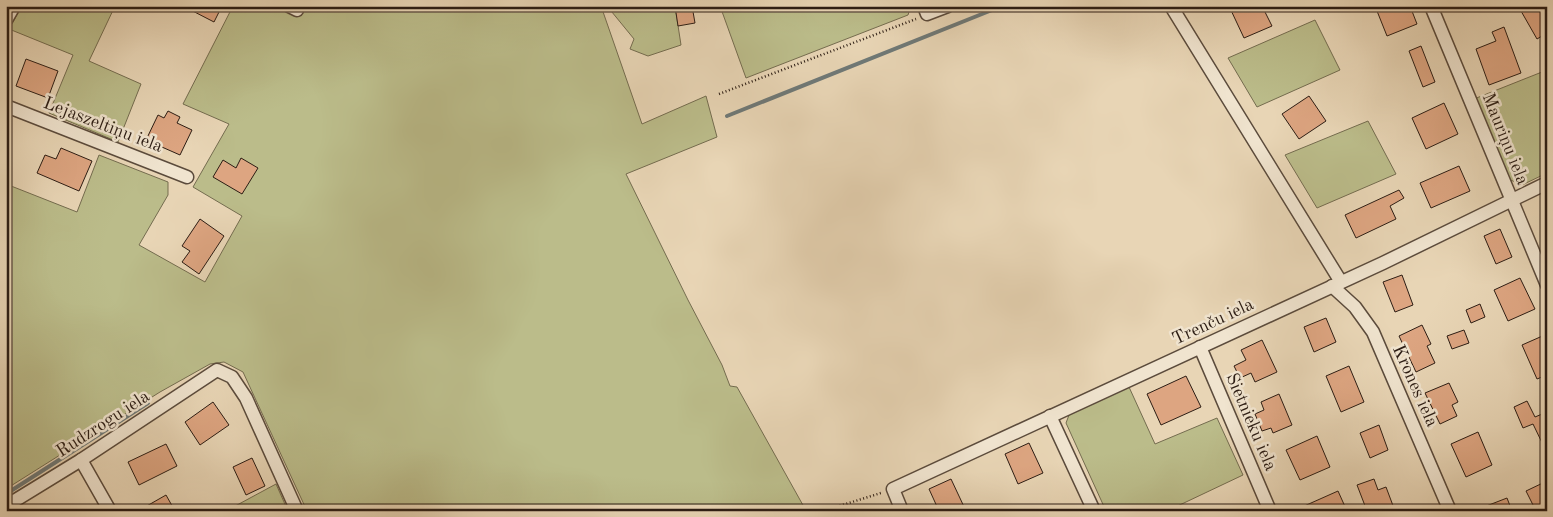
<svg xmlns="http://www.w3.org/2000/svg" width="1553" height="517" viewBox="0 0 1553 517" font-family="'Old Standard TT',serif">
<rect width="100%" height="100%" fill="#e8d5b5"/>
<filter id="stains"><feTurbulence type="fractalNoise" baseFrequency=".004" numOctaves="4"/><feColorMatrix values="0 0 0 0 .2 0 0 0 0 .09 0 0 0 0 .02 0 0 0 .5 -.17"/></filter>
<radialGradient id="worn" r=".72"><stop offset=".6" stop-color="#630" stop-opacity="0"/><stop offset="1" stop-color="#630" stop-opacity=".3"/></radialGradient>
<g fill="#bbbc8a" stroke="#746c4f">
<polygon points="22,6 115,6 89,61 141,84 118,142 49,113 73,55 9,29"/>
<polygon points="233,6 601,6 642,124 706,96 717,137 626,174 688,300 722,365 730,386 737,387 804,507 800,511 307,511 243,372 224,362 210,364 160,392 6,489 6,184 77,212 99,155 168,182 168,195 139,245 205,282 242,216 193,187 229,124 183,104"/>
<polygon points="607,6 675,6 681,45 648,56 630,49 634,39"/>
<polygon points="720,6 911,6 908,15 746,78"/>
<polygon points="1315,20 1340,70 1257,107 1228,58"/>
<polygon points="1547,70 1547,173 1522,185 1506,178 1474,99"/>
<polygon points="1368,121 1396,174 1317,208 1285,155"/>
<polygon points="1129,387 1155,444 1217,418 1243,475 1167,511 1106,511 1066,423 1069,415"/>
<polygon points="276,484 288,511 226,511"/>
</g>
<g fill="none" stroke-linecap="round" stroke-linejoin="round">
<g stroke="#6f7977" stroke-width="4">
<polyline points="727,116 1002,6"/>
<polyline points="6,494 148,403"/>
</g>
</g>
<g fill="#dda581" stroke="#2c1d14">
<polygon points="183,6 222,6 214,22"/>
<polygon points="675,6 692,6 695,23 678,26"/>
<polygon points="1229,6 1262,6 1272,26 1244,38"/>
<polygon points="1375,6 1410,6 1417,24 1387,36"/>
<polygon points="1530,6 1547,6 1547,33 1537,39 1521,11"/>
<polygon points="1504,27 1521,73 1489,85 1476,49 1496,41 1492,32"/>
<polygon points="1421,46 1435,82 1423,87 1409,51"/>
<polygon points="26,59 58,71 48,98 16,86"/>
<polygon points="1309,96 1326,121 1299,139 1282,114"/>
<polygon points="1444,103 1458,134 1426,149 1412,118"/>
<polygon points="168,111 180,117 177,123 192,130 180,155 146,140 158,115 164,118"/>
<polygon points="61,148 92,161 79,191 37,173 45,155 56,159"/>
<polygon points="241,158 258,168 242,194 213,177 223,160 236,168"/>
<polygon points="1459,166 1470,191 1431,208 1420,183"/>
<polygon points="1399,190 1404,198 1390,206 1396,219 1356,238 1345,215"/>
<polygon points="200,219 224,236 199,274 182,262 190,251 182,246"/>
<polygon points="1500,229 1512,257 1496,264 1484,236"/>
<polygon points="1402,275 1413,305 1395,312 1383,282"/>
<polygon points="1520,278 1535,309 1508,321 1494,290"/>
<polygon points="1480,304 1485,317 1471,323 1466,310"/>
<polygon points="1326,318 1336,342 1314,352 1304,327"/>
<polygon points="1422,325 1431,344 1427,346 1435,363 1416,372 1399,336"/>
<polygon points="1464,330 1469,343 1452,349 1447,336"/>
<polygon points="1547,334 1547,375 1537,379 1522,345"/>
<polygon points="1262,340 1277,372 1255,382 1251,373 1240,378 1234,366 1246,360 1241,350"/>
<polygon points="1349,366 1364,402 1341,412 1326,376"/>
<polygon points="1186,376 1201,407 1161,425 1147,394"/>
<polygon points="1449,383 1458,402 1452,405 1457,416 1440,424 1425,393"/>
<polygon points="1279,394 1292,425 1273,433 1271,428 1262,431 1255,414 1264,410 1261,402"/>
<polygon points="1527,401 1535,417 1547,412 1547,453 1533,424 1523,428 1514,407"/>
<polygon points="213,402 229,425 200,445 185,422"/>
<polygon points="1379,425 1388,450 1370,458 1360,433"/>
<polygon points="1478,432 1492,465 1466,477 1451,444"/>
<polygon points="1317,436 1330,467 1300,480 1286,450"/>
<polygon points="1029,443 1043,473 1018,484 1005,454"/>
<polygon points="166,444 177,466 139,485 128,462"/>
<polygon points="252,458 265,486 246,495 233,467"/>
<polygon points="951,479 966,511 939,511 929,489"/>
<polygon points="1374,479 1378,490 1386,487 1395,511 1367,511 1357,485"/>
<polygon points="1547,481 1547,511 1536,511 1526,491"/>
<polygon points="1338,491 1347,511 1293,511"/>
<polygon points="166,495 175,511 138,511"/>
<polygon points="1507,498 1512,511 1476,511 1476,510"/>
</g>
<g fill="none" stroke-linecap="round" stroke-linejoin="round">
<g stroke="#5b4b3c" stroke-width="15">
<g id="minor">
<polyline points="289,6 297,10"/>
<polyline points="924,6 927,14 948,6"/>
<polyline points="1171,6 1341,282"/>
<polyline points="1431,6 1547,285"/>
<polyline points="6,20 14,6"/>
<polyline points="6,106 187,177"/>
<polyline points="1332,286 1355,307 1373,332 1450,511"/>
<polyline points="1200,347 1270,511"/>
<polyline points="1050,416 1094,511"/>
<polyline points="81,460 110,511"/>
<polyline points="6,506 81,460 217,370 232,377 246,398 297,511"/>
<polyline points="902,511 893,489 1383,263 1547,183"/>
</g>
</g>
<g stroke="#2c1d14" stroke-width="2.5" stroke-dasharray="1 2.5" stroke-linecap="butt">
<polyline points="719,94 916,19"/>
<polyline points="823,511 881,493"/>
</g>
<use href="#minor" stroke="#f0e4cf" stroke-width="12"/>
</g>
<g text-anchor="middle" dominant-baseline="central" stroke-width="5" stroke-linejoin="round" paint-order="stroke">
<g font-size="18" fill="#2c1d14" stroke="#f0e4cf">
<text transform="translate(103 125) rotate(21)">Lejaszeltiņu iela</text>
<text transform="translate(1505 139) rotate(68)">Mauriņu iela</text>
<text transform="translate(1213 322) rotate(-25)">Trenču iela</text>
<text transform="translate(1415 386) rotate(66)">Krones iela</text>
<text transform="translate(1251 422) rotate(67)">Sietnieku iela</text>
<text transform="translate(103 424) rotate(-33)">Rudzrogu iela</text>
</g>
</g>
<rect width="1553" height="517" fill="none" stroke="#e8d5b5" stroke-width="25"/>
<rect x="8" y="8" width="1538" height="502" fill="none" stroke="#2c1d14" stroke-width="2.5"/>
<rect x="12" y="12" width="1528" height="492" fill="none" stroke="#2c1d14"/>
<rect width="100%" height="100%" filter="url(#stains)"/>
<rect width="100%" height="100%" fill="url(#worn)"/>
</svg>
